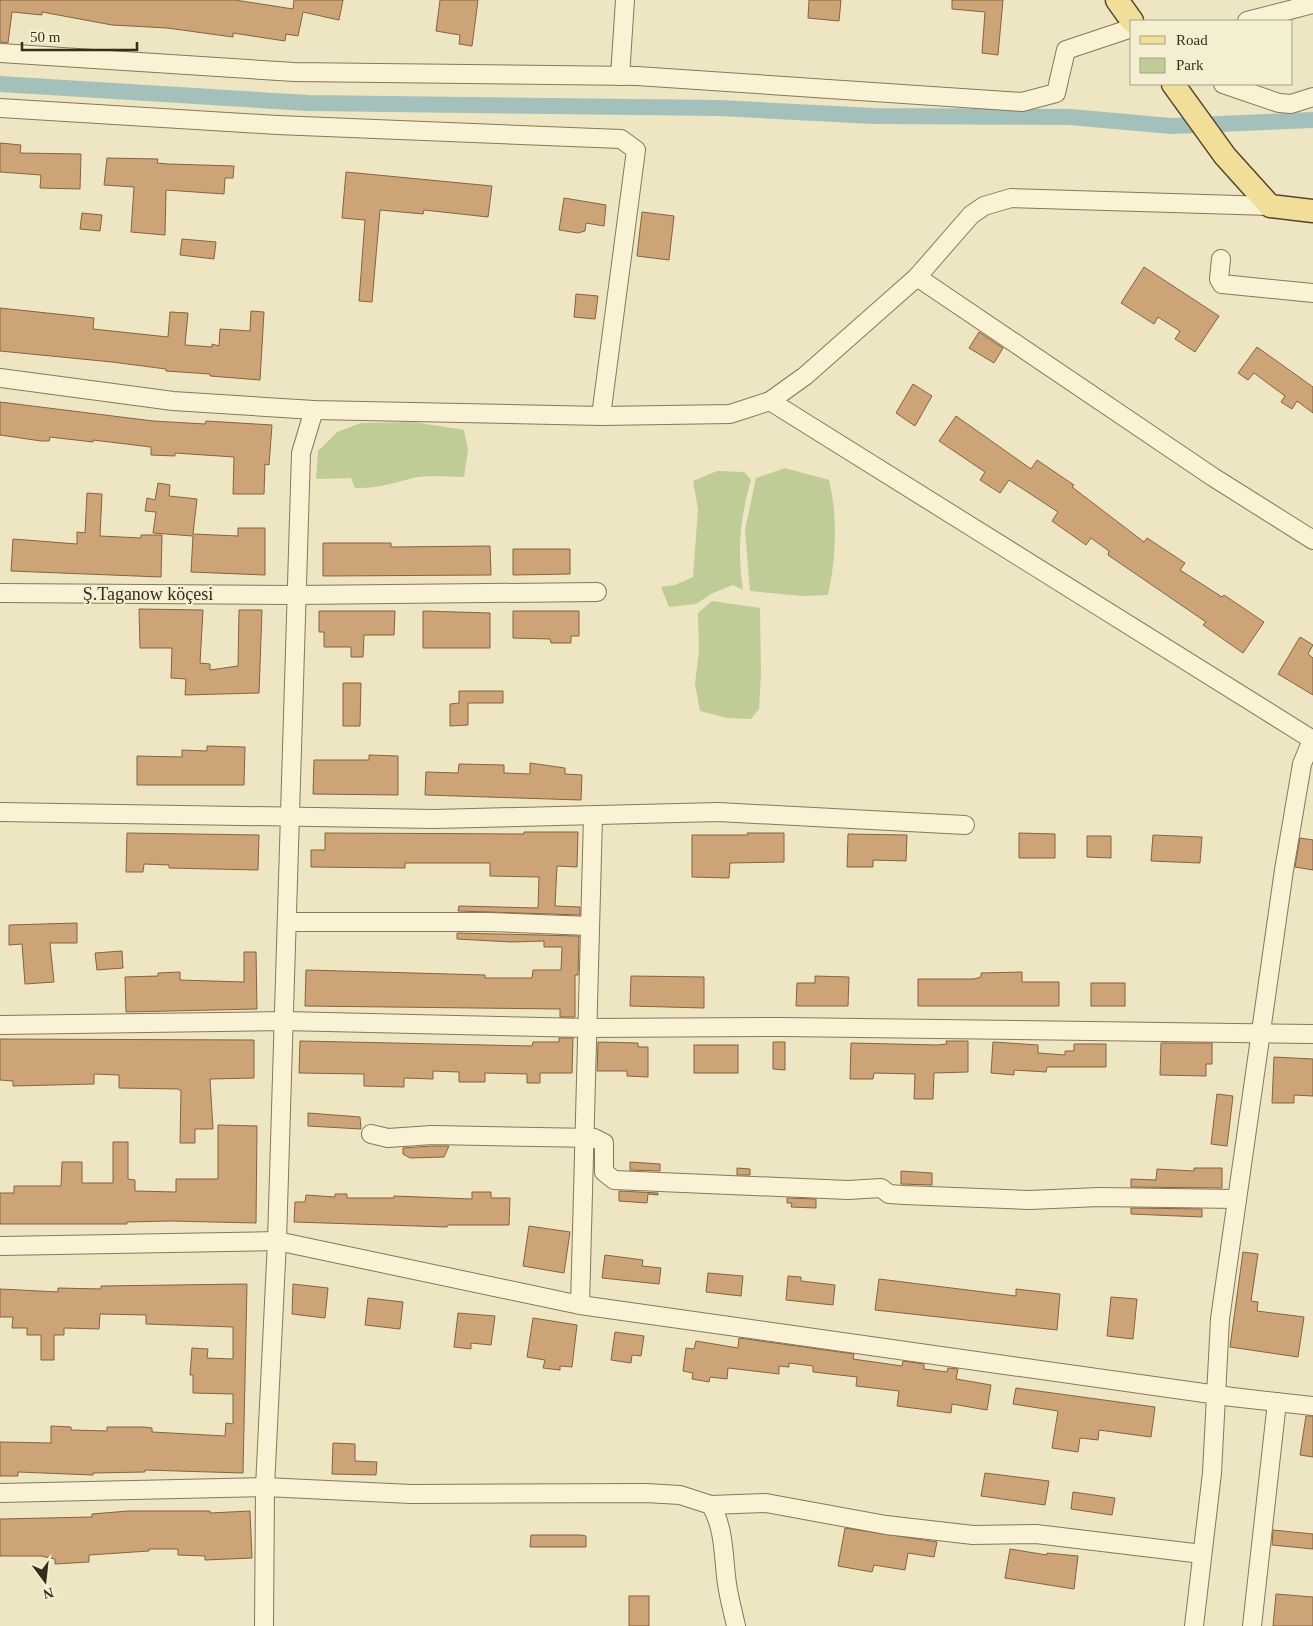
<svg xmlns="http://www.w3.org/2000/svg" width="1313" height="1626" viewBox="0 0 1313 1626" font-family="Georgia,serif">
<rect width="100%" height="100%" fill="#eee5c2"/>
<g fill="#c0cc96">
<path d="M413,422l51,8 4,20 -4,27c-16,0 -35,-2 -51,1 -20,5 -37,11 -58,10l-4,-10 -35,1 2,-28 19,-19 24,-9z"/>
<path d="M785,468l44,12c9,38 7,78 -1,115l-26,1 -52,-5 -5,-61 11,-52z"/>
<path d="M717,471l27,1 7,8c-11,38 -14,70 -8,110l-10,-5 -20,8 -17,11 -27,3 -8,-20 14,-2 18,-8 5,-68 -5,-28z"/>
<polygon points="712,601 760,608 761,674 759,709 751,719 727,718 700,711 695,684 699,650 698,613"/>
</g>
<g fill="none" stroke-linecap="round" stroke-linejoin="round">
<polyline stroke="#a4c0bb" stroke-width="16" points="0,84 308,103 719,108 873,116 1070,117 1171,126 1313,120"/>
</g>
<g fill="#cca478" stroke="#87633f">
<polygon points="0,0 235,0 293,9 294,0 343,0 339,20 303,12 298,36 286,34 285,41 233,33 233,37 167,28 112,25 42,12 42,15 12,12 8,43 0,42"/>
<polygon points="440,0 478,0 472,46 459,44 460,35 436,31"/>
<polygon points="809,0 841,0 839,21 808,18"/>
<polygon points="952,0 1003,0 998,55 982,53 985,12 952,9"/>
<polygon points="0,143 21,145 20,153 81,154 80,189 40,188 41,175 0,172"/>
<polygon points="107,158 158,159 157,163 168,164 234,166 233,178 225,178 224,194 166,190 165,235 131,232 134,187 104,185"/>
<polygon points="346,172 492,186 488,217 424,210 423,214 380,210 372,302 359,301 365,220 342,218"/>
<polygon points="564,198 606,205 604,226 586,223 585,231 578,233 559,230"/>
<polygon points="642,212 674,216 669,260 637,256"/>
<polygon points="82,213 102,215 100,231 80,229"/>
<polygon points="182,239 216,242 214,259 180,255"/>
<polygon points="1144,267 1219,316 1195,352 1175,339 1180,331 1158,317 1154,324 1121,303"/>
<polygon points="576,294 598,296 595,319 574,317"/>
<polygon points="0,308 94,318 93,329 168,337 170,312 188,313 185,345 212,347 212,344 219,346 220,329 250,331 251,311 264,312 260,380 210,376 210,374 166,371 166,369 112,362 0,351"/>
<polygon points="979,332 1003,348 994,363 969,348"/>
<polygon points="1257,347 1313,387 1313,413 1297,401 1292,409 1281,402 1285,396 1254,373 1248,380 1238,373"/>
<polygon points="913,384 932,396 915,426 896,413"/>
<polygon points="0,402 153,421 205,424 206,421 272,425 269,465 265,464 264,494 233,494 234,457 175,453 175,456 151,455 151,447 93,440 93,442 50,437 49,441 41,441 0,435"/>
<polygon points="956,416 1031,469 1037,460 1074,485 1072,487 1144,542 1147,538 1185,563 1180,570 1222,597 1224,595 1264,622 1243,653 1203,625 1206,622 1108,555 1109,551 1091,538 1086,545 1052,521 1058,512 1009,480 1000,493 980,480 985,472 939,441"/>
<polygon points="158,483 170,485 169,496 197,499 193,534 238,536 238,528 265,528 265,575 191,572 193,536 153,533 156,512 145,511 147,498 155,500"/>
<polygon points="87,493 102,494 100,536 141,538 141,535 162,535 161,577 11,571 13,539 77,544 77,532 85,533"/>
<polygon points="323,543 391,543 391,547 490,546 491,575 323,576"/>
<polygon points="513,549 570,549 570,574 513,575"/>
<polygon points="139,609 203,610 200,663 210,664 210,670 238,666 239,610 262,610 259,693 185,695 186,679 171,678 172,648 140,648"/>
<polygon points="319,611 395,611 394,635 364,635 363,657 351,657 351,647 324,647 324,632 319,632"/>
<polygon points="423,611 490,613 490,648 423,648"/>
<polygon points="513,611 579,611 579,636 571,636 571,643 551,643 550,639 513,638"/>
<polygon points="1300,637 1313,645 1308,654 1313,658 1313,695 1278,674"/>
<polygon points="343,683 361,683 360,726 343,726"/>
<polygon points="459,691 503,691 503,703 468,703 468,725 450,726 450,704 459,703"/>
<polygon points="207,746 245,747 244,785 137,785 137,756 182,757 182,750 207,751"/>
<polygon points="369,755 398,756 398,795 313,794 314,760 369,760"/>
<polygon points="530,763 565,768 565,774 582,775 581,800 425,795 426,772 458,773 459,764 504,765 504,773 530,774"/>
<polygon points="524,832 578,832 577,867 557,866 555,906 580,907 580,915 458,911 459,906 538,908 539,877 490,876 490,863 405,863 405,868 311,867 311,850 325,850 325,833 524,834"/>
<polygon points="127,833 259,835 258,870 169,868 169,865 144,864 143,872 126,872"/>
<polygon points="747,833 784,833 784,862 730,863 729,878 692,877 692,835 748,835"/>
<polygon points="1019,833 1055,834 1055,858 1019,858"/>
<polygon points="848,834 907,835 906,861 873,860 873,867 847,867"/>
<polygon points="1153,835 1202,837 1200,863 1151,861"/>
<polygon points="1087,836 1111,836 1111,858 1087,857"/>
<polygon points="1300,838 1313,840 1313,870 1295,867"/>
<polygon points="77,923 77,943 50,943 54,982 25,984 22,944 9,945 9,925"/>
<polygon points="457,933 579,936 578,975 575,975 575,1017 560,1017 560,1009 305,1006 306,970 485,975 485,978 532,978 533,970 561,970 562,947 544,947 544,941 511,942 457,939"/>
<polygon points="122,951 123,968 97,970 95,953"/>
<polygon points="244,952 256,952 257,1009 126,1012 125,977 158,976 158,973 180,972 180,980 244,982"/>
<polygon points="1022,972 1022,982 1059,982 1059,1006 918,1006 918,979 974,979 981,977 981,973"/>
<polygon points="631,976 704,977 704,1008 630,1006"/>
<polygon points="815,976 849,977 848,1006 796,1006 797,983 815,983"/>
<rect x="1091" y="983" width="34" height="23"/>
<polygon points="559,1038 573,1038 572,1073 540,1073 540,1083 527,1083 527,1074 485,1073 485,1082 459,1082 459,1072 433,1071 433,1079 404,1078 404,1087 364,1086 364,1074 299,1073 300,1041 532,1046 533,1042 559,1042"/>
<polygon points="0,1039 254,1040 254,1078 210,1079 213,1129 195,1129 195,1143 180,1143 181,1091 178,1089 119,1088 119,1075 94,1074 94,1084 13,1086 13,1081 0,1080"/>
<polygon points="946,1041 968,1041 968,1072 934,1073 933,1099 914,1099 915,1074 874,1073 873,1079 850,1079 851,1043 937,1045 947,1044"/>
<polygon points="598,1042 638,1043 638,1047 648,1047 648,1077 627,1076 627,1071 597,1071"/>
<polygon points="773,1042 785,1042 785,1070 773,1069"/>
<polygon points="993,1042 1038,1045 1038,1053 1065,1055 1065,1051 1074,1051 1074,1044 1106,1044 1106,1067 1047,1067 1046,1072 1014,1070 1014,1075 991,1073"/>
<polygon points="1161,1043 1212,1043 1212,1064 1206,1064 1206,1076 1160,1075"/>
<rect x="694" y="1045" width="44" height="28"/>
<polygon points="1274,1057 1313,1059 1313,1096 1294,1095 1294,1103 1272,1103"/>
<polygon points="1217,1094 1233,1096 1227,1146 1211,1144"/>
<polygon points="308,1113 360,1117 361,1129 308,1126"/>
<polygon points="218,1125 257,1126 256,1223 171,1221 127,1222 127,1224 0,1224 0,1193 14,1193 14,1186 61,1186 62,1162 82,1162 82,1183 113,1183 113,1142 128,1142 128,1179 135,1180 135,1191 176,1192 176,1179 218,1179"/>
<polygon points="432,1146 449,1146 444,1157 410,1158 403,1154 403,1148"/>
<polygon points="630,1162 660,1164 660,1171 630,1170"/>
<polygon points="737,1168 750,1169 750,1175 737,1175"/>
<polygon points="1194,1168 1222,1168 1222,1188 1131,1187 1131,1179 1156,1180 1157,1169 1194,1171"/>
<polygon points="901,1171 932,1173 932,1185 901,1184"/>
<polygon points="619,1191 658,1193 658,1195 648,1194 647,1203 619,1201"/>
<polygon points="472,1192 491,1192 491,1198 510,1198 509,1225 448,1225 447,1227 294,1222 295,1202 305,1202 306,1195 335,1197 335,1194 347,1194 347,1198 394,1198 394,1196 472,1199"/>
<polygon points="787,1198 816,1199 816,1208 791,1207 792,1203 787,1203"/>
<polygon points="1131,1208 1202,1209 1202,1217 1131,1214"/>
<polygon points="529,1226 570,1232 564,1273 523,1266"/>
<polygon points="1243,1252 1258,1254 1251,1301 1258,1302 1257,1311 1304,1317 1298,1357 1230,1347"/>
<polygon points="605,1255 643,1260 642,1266 661,1268 659,1284 602,1278"/>
<polygon points="708,1273 743,1276 741,1296 706,1292"/>
<polygon points="788,1276 801,1277 801,1281 835,1285 833,1305 786,1300"/>
<polygon points="879,1279 1016,1296 1016,1289 1060,1294 1057,1330 875,1310"/>
<polygon points="247,1284 243,1473 145,1470 145,1472 93,1473 93,1475 18,1472 18,1476 0,1476 0,1442 51,1443 51,1426 71,1427 71,1430 107,1431 107,1427 144,1427 152,1428 152,1432 225,1436 226,1423 233,1424 233,1394 193,1393 193,1375 190,1375 192,1348 208,1349 207,1358 233,1359 233,1327 146,1324 146,1315 100,1314 99,1329 64,1328 64,1335 54,1335 54,1360 41,1360 41,1335 27,1335 27,1328 12,1328 13,1317 0,1317 0,1289 58,1292 58,1288 101,1289 101,1286"/>
<polygon points="293,1284 328,1288 325,1318 292,1314"/>
<polygon points="1111,1297 1137,1299 1133,1339 1107,1336"/>
<polygon points="368,1298 403,1302 400,1329 365,1325"/>
<polygon points="458,1313 495,1316 491,1345 471,1343 471,1349 454,1347"/>
<polygon points="533,1318 577,1325 572,1367 560,1366 560,1370 543,1368 545,1360 527,1357"/>
<polygon points="615,1332 644,1336 641,1356 632,1355 631,1363 611,1360"/>
<polygon points="739,1338 854,1354 853,1359 902,1366 903,1361 924,1364 924,1369 947,1372 948,1368 958,1369 956,1379 991,1385 987,1410 952,1404 951,1413 897,1406 899,1391 856,1386 857,1377 813,1372 813,1366 789,1363 789,1367 779,1366 779,1374 728,1368 727,1379 710,1377 709,1382 692,1379 693,1373 683,1371 686,1348 694,1349 696,1341 738,1348"/>
<polygon points="1016,1388 1155,1407 1151,1437 1099,1430 1098,1440 1080,1438 1078,1452 1052,1448 1058,1411 1013,1404"/>
<polygon points="1306,1416 1313,1416 1313,1457 1300,1455"/>
<polygon points="333,1443 355,1444 355,1461 377,1462 376,1475 332,1474"/>
<polygon points="985,1473 1049,1481 1045,1505 981,1496"/>
<polygon points="1073,1492 1115,1498 1112,1515 1071,1509"/>
<polygon points="128,1511 210,1511 210,1513 250,1511 252,1558 205,1560 205,1556 178,1555 178,1549 149,1549 149,1551 89,1555 89,1562 55,1564 55,1559 41,1556 0,1556 0,1519 92,1517 92,1514"/>
<polygon points="845,1528 937,1542 934,1557 908,1553 905,1570 874,1565 872,1572 838,1566"/>
<polygon points="1273,1530 1313,1534 1313,1549 1272,1545"/>
<polygon points="531,1535 581,1535 586,1536 586,1547 530,1547"/>
<polygon points="1010,1549 1047,1555 1047,1553 1078,1556 1074,1589 1005,1578"/>
<polygon points="1276,1594 1313,1597 1313,1626 1273,1626"/>
<rect x="629" y="1596" width="20" height="30"/>
</g>
<g fill="none" stroke-linecap="round" stroke-linejoin="round">
<g stroke="#887759" stroke-width="20">
<g id="minor">
<polyline points="1247,21 1313,4"/>
<polyline points="0,53 294,72 637,76 1022,102 1056,93 1066,50 1132,28"/>
<polyline points="620,76 625,0"/>
<polyline points="1223,84 1279,103 1291,104 1313,97"/>
<polyline points="0,108 277,125 621,139 636,150 601,416"/>
<polyline points="1221,259 1219,279 1222,284 1313,293"/>
<polyline points="917,277 1213,477 1313,540"/>
<polyline points="0,378 173,401 314,410 601,416 730,414 770,401 805,376 917,277 971,215 984,206 1011,198 1270,206"/>
<polyline points="770,401 1313,740"/>
<polyline points="0,593 296,595 597,592"/>
<polyline points="0,812 434,819 718,812 965,825"/>
<polyline points="287,922 490,922 590,926"/>
<polyline points="0,1025 284,1021 587,1028 782,1027 1313,1034"/>
<polyline points="371,1134 388,1138 432,1135 594,1138 604,1143 604,1172 614,1180 848,1190 881,1188 889,1194 904,1195 1030,1200 1099,1197 1237,1199"/>
<polyline points="0,1246 277,1241 580,1305 1232,1397 1313,1406"/>
<polyline points="580,1305 593,817"/>
<polyline points="0,1493 265,1487 411,1494 646,1493 680,1495 711,1505 766,1503 886,1525 973,1535 1036,1534 1202,1554"/>
<path d="M711,1505c14,25 12,51 16,79 2,14 6,28 9,42"/>
<polyline points="264,1626 265,1487 277,1241 301,453 314,410"/>
<polyline points="1194,1626 1212,1473 1220,1319 1284,870 1302,764 1312,740"/>
<polyline points="1252,1626 1277,1402"/>
</g>
</g>
<g stroke="#55442d" stroke-width="25">
<g id="major">
<polyline points="1117,0 1132,21"/>
<polyline points="1173,84 1225,156 1270,206 1313,211"/>
</g>
</g>
<use href="#minor" stroke="#f9f2d5" stroke-width="18"/>
<use href="#major" stroke="#f1df99" stroke-width="22"/>
</g>
<g text-anchor="middle" dominant-baseline="central" stroke-width="4" stroke-linejoin="round" paint-order="stroke">
<g font-size="18" fill="#372d1d" stroke="#f5efd1">
<text x="148" y="594">Ş.Taganow köçesi</text>
</g>
</g>
<rect x="1130" y="20" width="162" height="65" fill="#f5efd1" stroke="#a9a189"/>
<rect x="1140" y="36" width="25" height="8" fill="#f1df99" stroke="#a9a189"/>
<text x="1176" y="45" font-size="15" fill="#372d1d">Road</text>
<rect x="1140" y="58" width="25" height="15" fill="#c0cc96" stroke="#a9a189"/>
<text x="1176" y="70" font-size="15" fill="#372d1d">Park</text>
<g transform="translate(45 1581) rotate(165)" stroke="#f5efd1" stroke-width="4" paint-order="stroke">
<path d="M0-4L9 19L0 12L-9 19Z" fill="#372d1d"/>
<text y="-8" font-size="14" font-weight="bold" text-anchor="middle" fill="#372d1d">N</text>
</g>
<path d="M22 42v8h115v-8" fill="none" stroke="#372d1d" stroke-width="2.5"/>
<text x="30" y="42" font-size="15" fill="#372d1d" stroke="#f5efd1" stroke-width="4" paint-order="stroke">50 m</text>
</svg>
